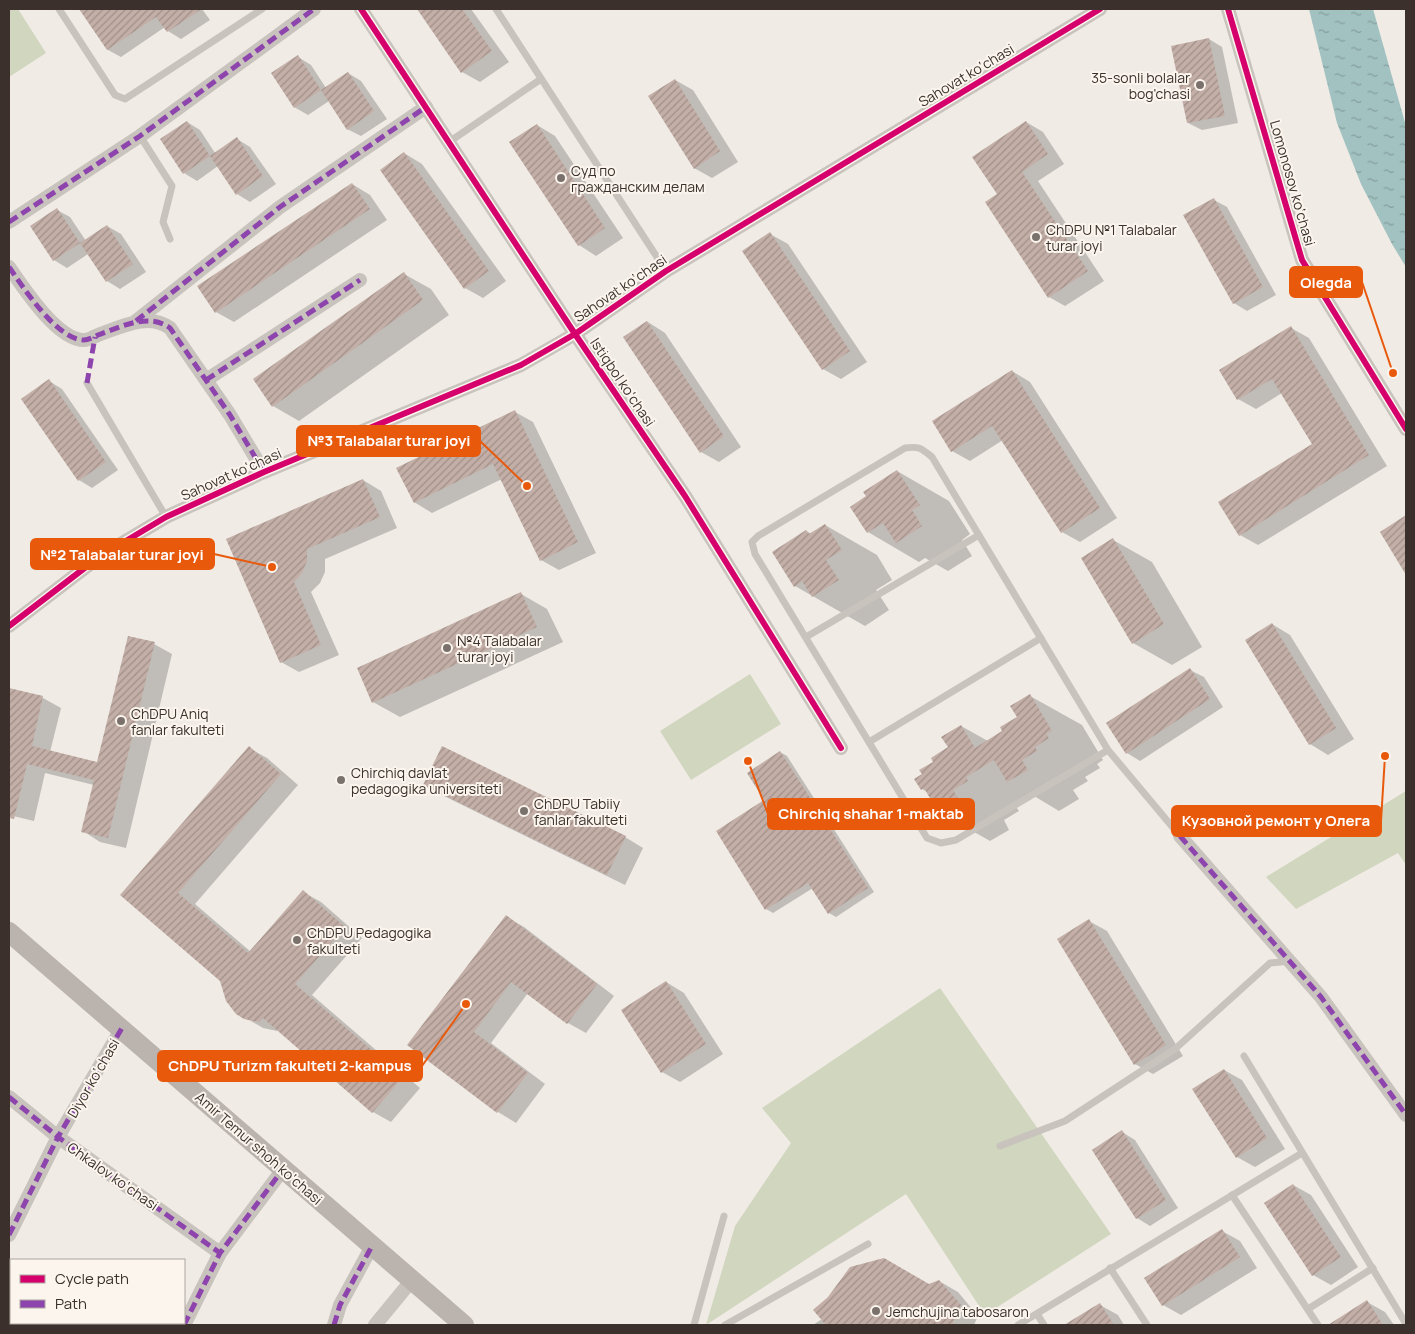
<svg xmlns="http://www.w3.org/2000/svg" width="1415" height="1334" viewBox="0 0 1415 1334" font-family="Manrope,sans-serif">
<defs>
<pattern id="water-ripples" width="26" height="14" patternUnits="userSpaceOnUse" patternTransform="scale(1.25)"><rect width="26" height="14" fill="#a1c2c1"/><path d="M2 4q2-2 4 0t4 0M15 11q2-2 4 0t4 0" fill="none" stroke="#849e9d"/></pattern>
<pattern id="building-hatch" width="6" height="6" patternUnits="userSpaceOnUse" patternTransform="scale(1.25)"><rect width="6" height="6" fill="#c3afa7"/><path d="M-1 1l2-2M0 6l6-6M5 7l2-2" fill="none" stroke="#a08f88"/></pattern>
</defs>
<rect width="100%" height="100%" fill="#f0ebe5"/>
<g fill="#d1d6bf">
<polygon points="9,9 18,9 46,53 9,77"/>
<polygon points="750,674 781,724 691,780 660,731"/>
<polygon points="1406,791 1406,865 1398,853 1296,909 1266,877"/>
<polygon points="940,988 1111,1234 985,1315 906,1194 706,1325 735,1226 791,1143 762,1108"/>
</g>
<polygon fill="url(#water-ripples)" points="1309,9 1373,9 1406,126 1406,267 1392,244 1361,184 1337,123"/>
<g fill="#0003">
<polygon points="80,9 202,9 210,20 181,39 168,31 165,27 121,57 108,50"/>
<polygon points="418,9 471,9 509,62 480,82 462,72"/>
<polygon points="1209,39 1222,47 1238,123 1202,130 1188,123"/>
<polygon points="298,57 311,65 326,88 348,73 361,81 387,119 361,136 347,129 329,101 308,115 294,107"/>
<polygon points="675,80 693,90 738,162 712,178 694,168"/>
<polygon points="187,122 200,130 215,153 237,139 250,147 276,184 250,202 237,194 218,166 197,181 184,173"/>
<polygon points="1026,122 1043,132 1064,164 1038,181 1104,281 1065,306 1049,297 999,195"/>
<polygon points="537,125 555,136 623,238 596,256 579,245"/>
<polygon points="404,153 422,164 506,281 483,298 465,288"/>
<polygon points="352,184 370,195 387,220 234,322 216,312"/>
<polygon points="1214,200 1227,207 1276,295 1247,311 1234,303"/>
<polygon points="57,210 70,217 86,241 107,226 121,234 146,272 120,289 107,281 88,254 67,268 54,260"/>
<polygon points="770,234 788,244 867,362 841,379 823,369"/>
<polygon points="404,274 431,289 449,315 299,421 273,406"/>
<polygon points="648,322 665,333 741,447 719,462 701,452"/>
<polygon points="1291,328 1309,338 1387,466 1258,545 1240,535 1314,445 1282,393 1256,409 1238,399"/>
<polygon points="1012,371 1030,382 1117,518 1080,542 1062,532 1003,440 970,461 952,451"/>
<polygon points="49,381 62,389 118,470 92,488 79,480"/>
<polygon points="515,412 533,422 596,553 559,570 541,560 502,479 432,513 414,502"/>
<polygon points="897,471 949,501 970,534 962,540 972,556 948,571 925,558 919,562 868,532 868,497"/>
<polygon points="363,480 381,491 397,528 325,559 325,572 320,583 311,592 339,655 299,672 281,662 228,539"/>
<polygon points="1406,517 1406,573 1382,532"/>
<polygon points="825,525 877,555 892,580 876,590 889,610 865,626 795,586 806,531 812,534"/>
<polygon points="1113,540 1152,562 1202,647 1172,665 1133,643"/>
<polygon points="521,594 547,609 563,642 400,717 373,702"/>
<polygon points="1272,624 1290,635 1354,739 1328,755 1310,744"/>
<polygon points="154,644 172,654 126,848 100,842 83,831 94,785 45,773 34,821 9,815 9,689 43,698 61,708 50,752 98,763"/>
<polygon points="1190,670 1204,677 1223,707 1140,761 1127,753"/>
<polygon points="1030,696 1082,725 1103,760 1097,764 1100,768 1085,777 1088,781 1073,790 1079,799 1059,811 1034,796 1016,807 1019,811 1004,820 1009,830 990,841 939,812 927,792 922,789 924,774 950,748 961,726 988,741 1004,732 1019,717"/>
<polygon points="249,748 267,758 298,785 195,904 251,952 303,892 321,902 362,938 312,995 420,1088 391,1122 373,1112 279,1030 277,1031 263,1028 237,1013 221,981 122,895"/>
<polygon points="780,752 787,756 874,892 836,917 829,913 813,888 773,913 766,909 766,800"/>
<polygon points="424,785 625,837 643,848 625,885 442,795"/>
<polygon points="506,917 524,927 614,996 586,1033 568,1023 528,993 491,1043 545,1084 516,1123 498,1112 409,1045"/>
<polygon points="1089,921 1107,931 1183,1056 1153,1074 1135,1064"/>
<polygon points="666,982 684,993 723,1054 680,1082 662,1072"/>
<polygon points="1224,1070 1242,1080 1285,1149 1255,1167 1237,1157"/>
<polygon points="1122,1132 1135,1140 1178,1208 1150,1226 1137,1218"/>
<polygon points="1293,1185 1311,1195 1358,1267 1331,1285 1313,1275"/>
<polygon points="1222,1231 1240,1241 1257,1268 1181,1315 1163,1305"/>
<polygon points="939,1281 958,1292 978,1316 974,1325 813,1325 822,1319"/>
<polygon points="1367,1302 1385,1312 1394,1325 1342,1325 1339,1320"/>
<polygon points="1100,1305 1118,1315 1124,1325 1073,1325 1071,1323"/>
</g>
<g fill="url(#building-hatch)">
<polygon points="79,9 202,9 167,32 156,17 107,50"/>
<polygon points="417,9 462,9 492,51 461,73"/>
<polygon points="1209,38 1225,116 1187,123 1171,46"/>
<polygon points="298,55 321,90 294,108 271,73"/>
<polygon points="348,72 374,111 347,130 321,90"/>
<polygon points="675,79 720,151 694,169 648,96"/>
<polygon points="187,121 210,156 183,174 160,139"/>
<polygon points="1026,121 1048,154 1022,172 1088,271 1048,298 985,202 997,194 972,157"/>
<polygon points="537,124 605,228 578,246 509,142"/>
<polygon points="237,137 263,176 236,195 210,156"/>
<polygon points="404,152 489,271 464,289 380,170"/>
<polygon points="352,183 370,209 215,313 197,286"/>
<polygon points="1214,198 1263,287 1233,304 1183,215"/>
<polygon points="57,208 80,243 53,261 30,226"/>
<polygon points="107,225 133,264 106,282 80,243"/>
<polygon points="770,232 850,351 822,370 742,251"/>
<polygon points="404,272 423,300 272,407 253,379"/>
<polygon points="647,321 724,436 700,453 623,337"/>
<polygon points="1291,326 1369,455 1239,536 1218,502 1312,444 1272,379 1237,400 1219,370"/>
<polygon points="1012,370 1100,508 1061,533 992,426 951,452 932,421"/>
<polygon points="49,379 106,462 78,481 21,399"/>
<polygon points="515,410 578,542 540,561 493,464 414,503 396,468"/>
<polygon points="897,470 920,505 912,510 922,526 896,543 883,523 867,533 850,507 866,496 863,492"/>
<polygon points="363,479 380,517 307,549 307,561 302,573 294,582 321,645 280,663 226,539"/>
<polygon points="1406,515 1406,575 1380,532"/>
<polygon points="825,524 842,550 826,560 839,580 812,597 802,581 794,587 772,552 806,530 809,534"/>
<polygon points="1113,538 1164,624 1132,644 1081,558"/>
<polygon points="521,592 537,627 372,703 357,668"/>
<polygon points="1272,623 1336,728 1309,745 1245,640"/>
<polygon points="128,636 155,642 108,838 81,832 94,780 27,764 14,819 9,818 9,688 43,696 32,746 97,762"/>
<polygon points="1190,668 1210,699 1126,754 1106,723"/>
<polygon points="1030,694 1052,731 1046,734 1049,738 1035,747 1037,751 1022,760 1028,770 1007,782 994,760 966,777 968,781 953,790 959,800 938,812 924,788 921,790 914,779 922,774 919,770 933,762 931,758 948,747 941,737 961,725 975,748 1002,731 1000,727 1017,717 1010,706"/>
<polygon points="249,746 281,774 178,893 248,953 303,890 345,927 295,984 403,1077 372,1113 263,1018 259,1022 244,1019 236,1014 226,1001 220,981 120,895"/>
<polygon points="442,746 626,836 607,875 423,785"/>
<polygon points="780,751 868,888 828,914 808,883 765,910 716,831 764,800 747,773"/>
<polygon points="506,915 597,984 567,1024 511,982 474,1032 528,1073 497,1113 407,1045"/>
<polygon points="1089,919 1166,1045 1134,1065 1057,939"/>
<polygon points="666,981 706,1044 661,1073 621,1010"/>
<polygon points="1224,1069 1267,1138 1236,1158 1192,1089"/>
<polygon points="1122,1130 1166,1200 1136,1219 1092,1150"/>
<polygon points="1293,1184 1341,1257 1312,1276 1264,1203"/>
<polygon points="1222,1229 1240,1257 1162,1306 1144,1278"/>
<polygon points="884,1258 929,1284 939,1280 961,1305 952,1325 826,1325 813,1310 828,1297 850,1267"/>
<polygon points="1367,1300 1383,1325 1328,1325"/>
<polygon points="1100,1303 1114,1325 1064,1325"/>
</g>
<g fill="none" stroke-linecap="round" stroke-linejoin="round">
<g stroke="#c9c3be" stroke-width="7">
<polyline points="59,9 115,95 125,99 262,9"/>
<polyline points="496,9 666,271"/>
<polyline points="140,136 172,186 163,222 170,239"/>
<polyline points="449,142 541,79"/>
<polyline points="87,383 166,517"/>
<polyline points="806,637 979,535"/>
<polyline points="869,742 1041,638"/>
<path d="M1108,750l-152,90 -15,3 -14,-5 -172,-284 -3,-12 6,-6 147,-88c14,-2 16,0 27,9l176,293 72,86"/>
<polyline points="1244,1056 1406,1324"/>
<polyline points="1000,1146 1065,1121 1175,1049 1270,963 1291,961"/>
<polyline points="1232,1195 1318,1325"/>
<polyline points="1110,1268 1147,1325"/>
<polyline points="1308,1309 1373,1268"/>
<polyline points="1037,1314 1044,1325"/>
<polyline points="694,1325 724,1216"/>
<polyline points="725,1325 868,1244"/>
<polyline points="1018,1325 1302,1153"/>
</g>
<g stroke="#c9c3be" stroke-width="14">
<polyline points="361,9 575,334 685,496 841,748"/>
<polyline points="1228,9 1302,260 1406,429"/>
<polyline points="9,222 140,136 314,9"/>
<path d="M9,267c14,20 48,73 75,73 4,0 10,-3 14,-5 23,-8 50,-23 72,-7l60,87 34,57"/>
<polyline points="136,321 280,207 426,107"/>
<polyline points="206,380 360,280"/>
<polyline points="9,626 99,557 166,517 264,472 521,365 575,334 666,271 1100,9"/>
<polyline points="1180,836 1321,997 1406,1115"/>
<polyline points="9,1097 58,1137 220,1253"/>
<polyline points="9,1235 58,1137 122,1028"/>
<polyline points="184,1325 220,1253 284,1168"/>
<polyline points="334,1325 340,1305 372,1246"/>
<polyline points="375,1325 412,1280"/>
</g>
<polyline stroke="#bab3ae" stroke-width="20" points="9,932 464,1325"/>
<g stroke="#8e44ad" stroke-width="5" stroke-dasharray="10 5" stroke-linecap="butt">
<polyline points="9,222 140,136 314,9"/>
<path d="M9,267c14,20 48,73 75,73 4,0 10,-3 14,-5 23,-8 50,-23 72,-7l60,87 34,57"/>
<polyline points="136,321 280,207 426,107"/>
<polyline points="206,380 360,280"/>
<polyline points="87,383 95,337"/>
<polyline points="1180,836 1321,997 1406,1115"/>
<polyline points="9,1097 58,1137 220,1253"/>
<polyline points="9,1235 58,1137 122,1028"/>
<polyline points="184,1325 220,1253 284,1168"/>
<polyline points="334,1325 340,1305 372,1246"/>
</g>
<g stroke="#fbf5ee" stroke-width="9">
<g id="cycleway">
<polyline points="361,9 575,334 685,496 841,748"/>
<polyline points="1228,9 1302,260 1406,429"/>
<polyline points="9,626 99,557 166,517 264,472 521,365 575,334 666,271 1100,9"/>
</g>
</g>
<use href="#cycleway" stroke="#d6006c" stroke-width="6"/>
</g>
<g fill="#7a716c" stroke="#fbf5ee" stroke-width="2">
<circle cx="1200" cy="85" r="5"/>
<circle cx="561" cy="178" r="5"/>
<circle cx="1036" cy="237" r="5"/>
<circle cx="447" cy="648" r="5"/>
<circle cx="121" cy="721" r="5"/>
<circle cx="341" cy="780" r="5"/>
<circle cx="524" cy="811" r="5"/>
<circle cx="297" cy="940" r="5"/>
<circle cx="876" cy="1311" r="5"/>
</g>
<g text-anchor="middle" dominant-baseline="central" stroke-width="4" stroke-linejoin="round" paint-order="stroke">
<g font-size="14" fill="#3b302b" stroke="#fbf5ee">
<text transform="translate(966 75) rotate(-31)">Sahovat ko‘chasi</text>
<text transform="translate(1293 183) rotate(74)">Lomonosov ko‘chasi</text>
<text transform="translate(620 288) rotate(-34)">Sahovat ko‘chasi</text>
<text transform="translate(623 382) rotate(56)">Istiqbol ko‘chasi</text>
<text transform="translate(231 474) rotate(-24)">Sahovat ko‘chasi</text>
<text transform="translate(93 1078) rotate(-60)">Diyor ko‘chasi</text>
<text transform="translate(259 1148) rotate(41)">Amir Temur shoh ko‘chasi</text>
<text transform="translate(113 1176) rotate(35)">Chkalov ko‘chasi</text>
</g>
<g font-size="14" fill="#3b302b" stroke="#fbf5ee" text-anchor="start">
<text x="1190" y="77" text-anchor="end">35-sonli bolalar<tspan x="1190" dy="16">bog'chasi</tspan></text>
<text x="571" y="170">Суд по<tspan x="571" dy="16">гражданским делам</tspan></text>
<text x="1046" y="229">ChDPU №1 Talabalar<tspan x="1046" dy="16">turar joyi</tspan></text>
<text x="457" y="640">№4 Talabalar<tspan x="457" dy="16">turar joyi</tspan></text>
<text x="131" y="713">ChDPU Aniq<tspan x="131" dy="16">fanlar fakulteti</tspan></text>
<text x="351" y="772">Chirchiq davlat<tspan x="351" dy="16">pedagogika universiteti</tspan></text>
<text x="534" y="803">ChDPU Tabiiy<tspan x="534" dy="16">fanlar fakulteti</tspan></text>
<text x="307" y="932">ChDPU Pedagogika<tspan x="307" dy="16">fakulteti</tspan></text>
<text x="886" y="1311">Jemchujina tabosaron</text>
</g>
</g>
<path fill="none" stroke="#e8590c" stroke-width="2" d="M1393 373L1362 282M527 486L480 441M272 567L214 554M748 761L768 814M1385 756L1381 821M466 1004L422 1066"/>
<g fill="#e8590c" stroke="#fbf5ee" stroke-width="2">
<circle cx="1393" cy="373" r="5"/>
<circle cx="527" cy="486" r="5"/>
<circle cx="272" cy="567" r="5"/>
<circle cx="748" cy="761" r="5"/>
<circle cx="1385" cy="756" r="5"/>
<circle cx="466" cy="1004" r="5"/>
</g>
<g fill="#e8590c" stroke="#e8590c" stroke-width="2">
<rect x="1290" y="267" width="72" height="30" rx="5"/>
<rect x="297" y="426" width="183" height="30" rx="5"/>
<rect x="31" y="539" width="183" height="30" rx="5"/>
<rect x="768" y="799" width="206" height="30" rx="5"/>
<rect x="1172" y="806" width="209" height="30" rx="5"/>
<rect x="158" y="1051" width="264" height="30" rx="5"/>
</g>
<g font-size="15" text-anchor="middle" font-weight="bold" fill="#fff">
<text x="1326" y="288">Olegda</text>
<text x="389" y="446">№3 Talabalar turar joyi</text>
<text x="122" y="560">№2 Talabalar turar joyi</text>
<text x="871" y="819">Chirchiq shahar 1-maktab</text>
<text x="1276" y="826">Кузовной ремонт у Олега</text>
<text x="290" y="1071">ChDPU Turizm fakulteti 2-kampus</text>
</g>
<rect width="1415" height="1334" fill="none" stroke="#3b302b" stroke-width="20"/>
<rect x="10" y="1259" width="175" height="65" fill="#fbf5ee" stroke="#aea6a0"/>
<rect x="20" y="1275" width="25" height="8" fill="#d6006c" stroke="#aea6a0"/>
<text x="55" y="1284" font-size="15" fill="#3b302b">Cycle path</text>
<rect x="20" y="1300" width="25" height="8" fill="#8e44ad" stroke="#aea6a0"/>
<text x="55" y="1309" font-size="15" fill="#3b302b">Path</text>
</svg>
